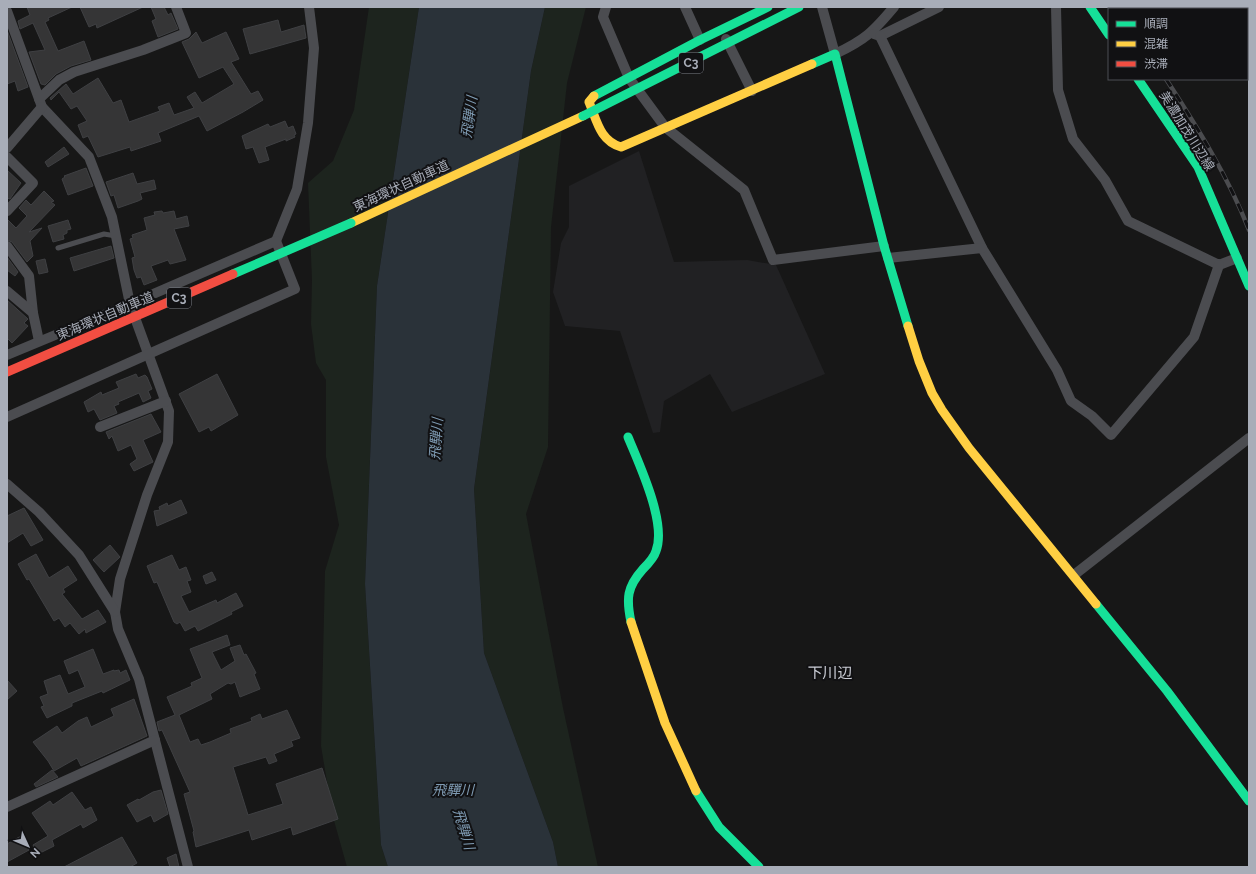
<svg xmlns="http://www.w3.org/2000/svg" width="1256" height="874" viewBox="0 0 1256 874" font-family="Raleway,'Noto Sans JP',sans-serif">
<rect width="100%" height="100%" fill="#171717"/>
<polygon fill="#212123" points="639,151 674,262 747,260 776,265 825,374 732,412 710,374 664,401 660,432 653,433 620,331 565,326 553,292 561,243 569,227 569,186"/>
<g fill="#1d241e">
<polygon points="369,7 419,7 377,286 365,584 381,845 388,867 347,867 333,817 321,746 325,571 339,525 326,457 326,380 316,363 311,324 312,280 308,183 333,161 354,110"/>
<polygon points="545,7 586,7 567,83 551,227 548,447 526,514 563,708 598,867 558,867 553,842 484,653 474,489 531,71"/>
</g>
<polygon fill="#2a3239" points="419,7 545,7 531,71 474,489 484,653 553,842 558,867 388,867 381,845 365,584 377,286"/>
<g fill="#353536" stroke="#3f4043">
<polygon points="27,7 72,7 48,18 49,20 45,22 58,51 84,41 91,60 71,66 56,74 45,85 41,84 29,52 45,50 33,23 20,29 18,21 30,15"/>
<polygon points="80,7 143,7 97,28 96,24 89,27"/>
<polygon points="151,7 164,7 168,15 171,13 178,29 158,37 152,21 156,19"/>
<polygon points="278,20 281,32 304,25 306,38 250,54 243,29"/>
<polygon points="7,30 28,87 18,91 15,81 7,84"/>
<polygon points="196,32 202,43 226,32 239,59 231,62 251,94 258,91 263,100 243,112 207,131 199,116 158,133 161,141 131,151 130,147 98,157 88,136 83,138 78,125 87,121 77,106 71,109 59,92 51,100 50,98 66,84 73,94 98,78 113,103 121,100 129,122 160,111 158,107 169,103 174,115 194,108 187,97 195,92 202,103 234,84 223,67 199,78 182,42 189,39"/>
<polygon points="285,121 288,128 293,126 296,134 294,135 295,137 286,141 286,139 265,147 269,160 259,163 253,147 246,149 242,136 268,124 270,127"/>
<polygon points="64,147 69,154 48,167 45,162"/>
<polygon points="86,168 93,186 68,195 62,179 65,177 64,176"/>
<polygon points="7,170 21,183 10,199 7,198"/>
<polygon points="133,173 137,184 154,180 156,189 140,193 142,199 138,201 118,208 114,195 111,196 106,182"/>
<polygon points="44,191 54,201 51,202 55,205 29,232 42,228 30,241 33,256 27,262 12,242 7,240 7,219 16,228 27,216 19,208 26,200 31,205"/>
<polygon points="162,211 163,213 174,211 176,219 187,216 189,226 174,229 186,260 170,264 168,260 151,266 157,280 144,285 141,277 137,278 134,270 132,258 135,257 130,239 133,238 132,235 147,230 144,218 155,215 154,212"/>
<polygon points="68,220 71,229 67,230 67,233 63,235 64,239 53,242 48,226"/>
<polygon points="111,246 114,258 74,271 70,258"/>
<polygon points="7,257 18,272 15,276 7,270"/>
<polygon points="45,259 48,272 39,274 36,261"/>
<polygon points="7,300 28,319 24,323 28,326 12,343 7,338"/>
<polygon points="136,374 138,378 145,375 147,377 152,389 148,391 151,398 143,402 139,393 118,402 119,404 114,406 117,413 100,420 94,409 88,412 84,402 101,392 102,395 119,388 116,382"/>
<polygon points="217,374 238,415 211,431 209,427 199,432 179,394"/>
<polygon points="151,414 161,432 143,440 153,462 134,471 130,464 137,459 131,445 118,451 112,436 109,439 106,432"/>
<polygon points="181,500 187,513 157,526 154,511 160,510 159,507 167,503 168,506"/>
<polygon points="24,508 43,540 31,546 23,533 7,543 7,516"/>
<polygon points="110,545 120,557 104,572 93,560"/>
<polygon points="36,554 49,578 68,566 77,580 63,589 65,592 62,594 82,619 98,610 106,622 86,633 85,629 79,634 70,623 65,627 59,618 54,621 29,579 27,580 18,564"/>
<polygon points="172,555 179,570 186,567 191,580 187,581 191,592 181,596 189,612 216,600 217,603 236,593 243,606 231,612 232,614 198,631 195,626 185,631 180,622 177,624 174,622 157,582 154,583 147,566"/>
<polygon points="212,572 216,580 206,584 203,576"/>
<polygon points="227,635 230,645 212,652 221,670 235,661 230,648 240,645 244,655 246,654 254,669 256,673 254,674 260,689 240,697 235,682 231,684 228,683 210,694 212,699 179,715 190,742 198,739 201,745 210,742 231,733 230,729 252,721 251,718 260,714 262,719 287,710 300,738 291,741 293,746 274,754 277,761 269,764 266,757 233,767 248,815 283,804 276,784 322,768 338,819 293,835 291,827 252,840 249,830 196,847 193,832 194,831 184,794 190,792 162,730 159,731 157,722 175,715 167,697 192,686 191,683 202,678 190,649"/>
<polygon points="93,649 103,674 114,670 114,671 119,670 120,673 126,670 130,680 103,693 102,691 72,703 72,706 47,718 41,707 44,706 40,697 48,694 44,681 60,675 68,694 85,687 78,670 69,674 64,661"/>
<polygon points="7,680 17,691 7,700"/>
<polygon points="134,699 147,736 81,766 77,758 54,771 48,761 33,742 57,726 62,733 78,721 87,717 91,727 114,716 111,709"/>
<polygon points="52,770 58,777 36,787 34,784"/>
<polygon points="161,790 168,814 154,822 151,815 137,822 127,805 138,799 139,800 153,792"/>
<polygon points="72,792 85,810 91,807 97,820 83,828 81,824 52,840 54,846 38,854 33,845 48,836 32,813 50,801 53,805"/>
<polygon points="21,836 29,850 7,862 7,844"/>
<polygon points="122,837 137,863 130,867 64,867"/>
<polygon points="176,854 179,867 170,867 167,858"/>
</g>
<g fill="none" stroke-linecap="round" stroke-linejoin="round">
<polyline stroke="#4b4c50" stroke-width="5" points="58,248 104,234 116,236"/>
<g stroke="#4b4c50" stroke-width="10">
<polyline points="606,7 603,17 629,78 665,127 744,190 773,260 884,246"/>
<polyline points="685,7 700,40"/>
<path d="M822,7l13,47c30,-14 38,-22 59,-47"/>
<polyline points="1056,7 1058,90 1073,139 1105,180 1128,221 1219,265 1237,258"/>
<polyline points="7,11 42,107 89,157 112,217 130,304 169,411 168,442 147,495 120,579 115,612 118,629 139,679 188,867"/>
<polyline points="874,34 880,36 939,7"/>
<polyline points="880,36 982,248 1057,370 1071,401 1092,416 1111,435 1194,337 1219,265"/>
<polyline points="726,39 752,91"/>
<polyline points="1247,54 1249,55"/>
<polyline points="39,99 59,80 74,72 143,50 186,33 176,7"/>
<polyline points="7,148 42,107"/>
<polyline points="7,157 33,183 7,211"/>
<polyline points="276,241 297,189 308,123 314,48 309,7"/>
<polyline points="7,246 29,276 33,313"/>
<polyline points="888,258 982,248"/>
<polyline points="7,291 33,313 39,341"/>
<polyline points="7,355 130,304 276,241 295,289 7,417"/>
<polyline points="100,427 166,401"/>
<polyline points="7,484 39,512 79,555 115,612"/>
<polyline points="1074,575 1249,438"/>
<polyline points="7,807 155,740"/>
</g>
<g stroke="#16e098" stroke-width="9">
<polyline points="1090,7 1109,35"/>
<polyline points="812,64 835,54 884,246 908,326"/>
<polyline points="1138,79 1198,167 1249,286"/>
<polyline points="594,96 700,40 768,7"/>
<path d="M628,437c11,27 39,86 28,114 -2,7 -8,13 -13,18 -16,18 -17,29 -12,53"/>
<polyline points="1096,604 1167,691 1249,801"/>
<polyline points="696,791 719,827 759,867"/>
</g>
<g stroke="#ffcf43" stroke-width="9">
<path d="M594,96l-5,6c8,19 11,39 32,45l191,-83"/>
<polyline points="351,223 583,116"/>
<polyline points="908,326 919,361 932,393 942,410 969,448 1096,604"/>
<polyline points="631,622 665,723 696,791"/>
</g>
<g stroke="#4b4c4f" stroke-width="4.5">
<g id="rail">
<polyline points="1117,7 1118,9"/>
<path d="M1166,79c31,48 62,97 83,151"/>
</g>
</g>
<use href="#rail" stroke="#111113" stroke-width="3" stroke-dasharray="9" stroke-linecap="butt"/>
<g stroke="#16e098" stroke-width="9">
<polyline points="583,116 799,7"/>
<polyline points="233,274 351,223"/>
</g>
<polyline stroke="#f24e42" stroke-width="9" points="7,372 233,274"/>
</g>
<g text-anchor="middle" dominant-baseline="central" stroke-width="4" stroke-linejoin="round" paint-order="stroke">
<g fill="#111113" stroke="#7b7e86" stroke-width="1">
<rect x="679" y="53" width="24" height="20" rx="3"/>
<rect x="167" y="288" width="24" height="20" rx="3"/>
</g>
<g font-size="12" font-weight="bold" fill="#a8adb8">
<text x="691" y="63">C3</text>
<text x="179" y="298">C3</text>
</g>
<g font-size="13" fill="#a8adb8" stroke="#111113">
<text transform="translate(1187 131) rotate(58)">美濃加茂川辺線</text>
<text transform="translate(401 186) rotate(-25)">東海環状自動車道</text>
<text transform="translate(105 316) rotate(-23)">東海環状自動車道</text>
</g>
<g font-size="14" font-style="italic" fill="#7f9bb3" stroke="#111113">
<text transform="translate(469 117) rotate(-82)">飛騨川</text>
<text transform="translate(436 439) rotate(-86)">飛騨川</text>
<text x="453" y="790">飛驒川</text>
<text transform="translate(464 829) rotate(73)">飛騨川</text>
</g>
<g font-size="15" fill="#c9ccd4" stroke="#111113">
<text x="830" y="673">下川辺</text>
</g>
</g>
<rect width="1256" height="874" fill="none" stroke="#a8adb8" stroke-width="16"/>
<rect x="1108" y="8" width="140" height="72" fill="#111113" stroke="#4d4f55"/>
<rect x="1116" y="21" width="20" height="6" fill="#16e098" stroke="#4d4f55"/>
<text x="1144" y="28" font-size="12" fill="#a8adb8">順調</text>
<rect x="1116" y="41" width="20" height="6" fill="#ffcf43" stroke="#4d4f55"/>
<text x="1144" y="48" font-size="12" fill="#a8adb8">混雑</text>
<rect x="1116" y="61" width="20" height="6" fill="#f24e42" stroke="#4d4f55"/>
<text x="1144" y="68" font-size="12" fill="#a8adb8">渋滞</text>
<g transform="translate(28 846) rotate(134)" stroke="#111113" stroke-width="3" paint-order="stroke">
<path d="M0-3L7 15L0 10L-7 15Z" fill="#a8adb8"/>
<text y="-6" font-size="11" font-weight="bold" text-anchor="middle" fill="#a8adb8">N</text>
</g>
</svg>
